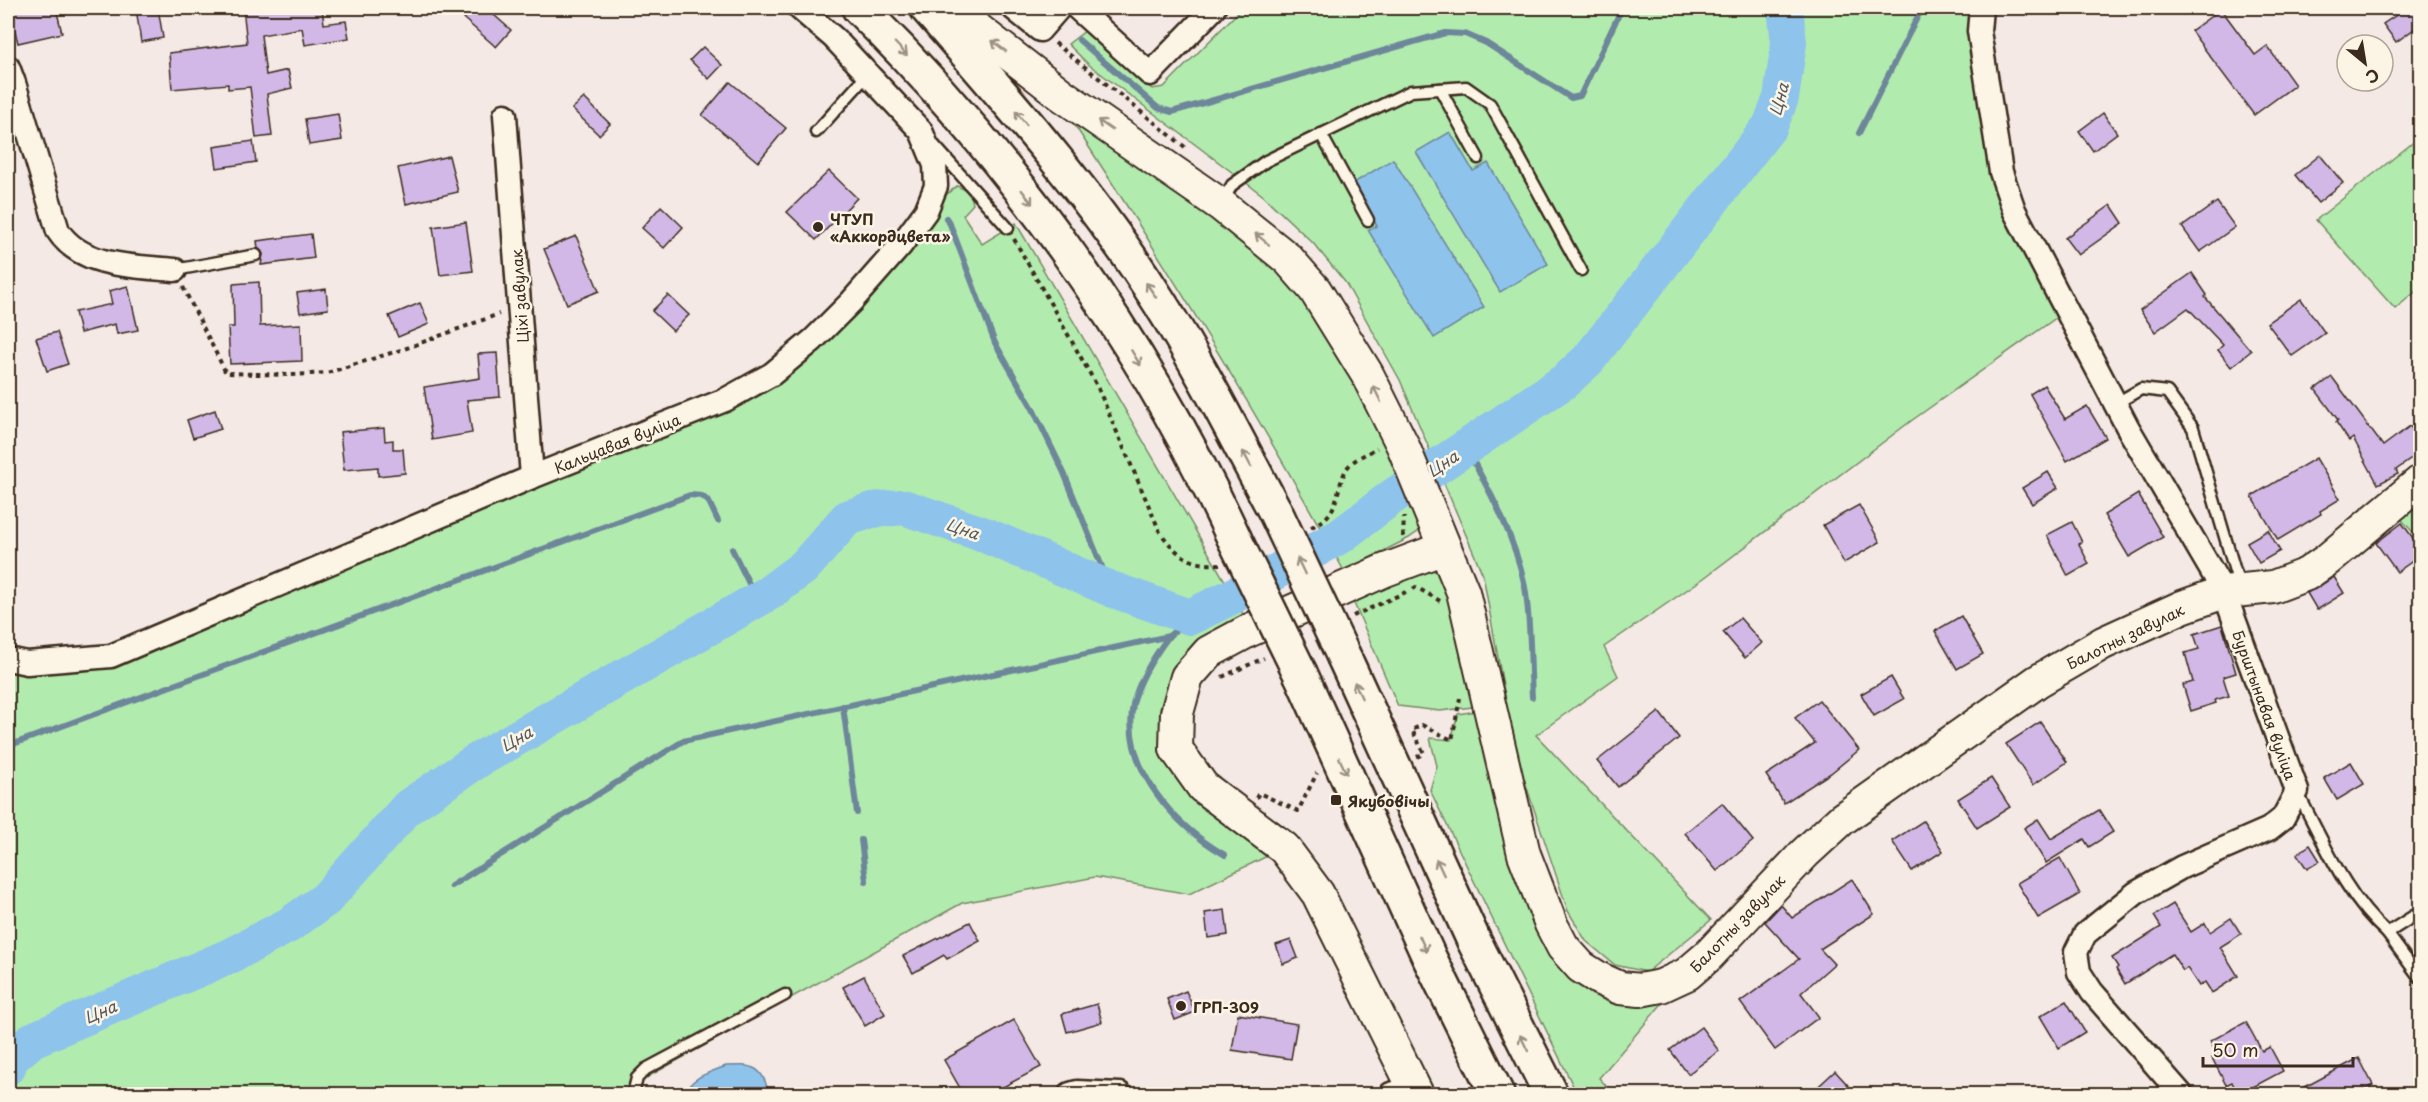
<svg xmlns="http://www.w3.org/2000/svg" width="2428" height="1102" viewBox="0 0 2428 1102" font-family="'Playpen Sans',sans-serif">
<rect width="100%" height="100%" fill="#f4e9e5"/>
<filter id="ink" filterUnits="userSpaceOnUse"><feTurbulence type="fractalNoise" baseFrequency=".0167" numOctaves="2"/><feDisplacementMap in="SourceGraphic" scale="12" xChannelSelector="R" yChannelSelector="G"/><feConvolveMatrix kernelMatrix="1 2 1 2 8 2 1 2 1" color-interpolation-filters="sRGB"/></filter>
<g filter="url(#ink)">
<g fill="#b2ebae" stroke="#768a66" stroke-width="1.5">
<polygon points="1242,8 1981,8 2001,172 2067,310 1911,421 1704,578 1604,647 1618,676 1536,735 1711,920 1647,972 1615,965 1586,941 1568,911 1515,752 1483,575 1400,380 1345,282 1313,243 1261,194 1088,64 1068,44 1085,31 1152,89 1164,87"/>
<path d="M1066,112l195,139 45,49 60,100 55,122 -2,9 -10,7 -65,33c-86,-157 -180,-310 -278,-459z"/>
<polygon points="2420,137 2420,288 2395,309 2316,220"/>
<polygon points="957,186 970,192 973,204 963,215 982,244 1016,223 1239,605 1250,630 1209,652 1176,749 1284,848 1189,894 1095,877 962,903 617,1094 8,1094 8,658 111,656 772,374 926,211"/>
<polygon points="2420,490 2420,540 2401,519 2400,507"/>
<polygon points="1426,568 1441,573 1480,706 1440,711 1398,706 1353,601"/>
<polygon points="1489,709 1534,883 1600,979 1687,974 1599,1078 1614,1094 1577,1094 1430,790 1437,766 1430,738 1451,740 1458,714"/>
</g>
<g fill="#8ec3ec" stroke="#6d869a" stroke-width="1.5">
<polygon points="1450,132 1473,171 1488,163 1548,264 1500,292 1416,152"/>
<polygon points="1393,159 1484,307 1434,338 1368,230 1377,226 1352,184"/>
<path d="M726,1066c25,-1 37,-1 42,26l-2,2h-81c4,-17 27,-22 41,-28z"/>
</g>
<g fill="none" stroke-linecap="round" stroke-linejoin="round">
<g stroke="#6d869a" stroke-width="6">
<polyline points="1079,40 1158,108 1172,112 1445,33 1465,34 1486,43 1571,98 1580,96 1622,8"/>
<polyline points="1859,133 1922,8"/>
<polyline points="946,218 950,224 995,343 1032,407 1064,473 1111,589"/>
<path d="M1466,448c25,45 49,89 59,139 6,35 5,75 7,110"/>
<polyline points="732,549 757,600"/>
<path d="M1169,636c-15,20 -30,43 -36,68 -12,64 42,122 92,151"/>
<polyline points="843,706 857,813"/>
<polyline points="8,746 690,495 702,496 709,502 718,521"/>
<polyline points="861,840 866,881"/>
<polyline points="451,886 683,741 1169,636 1190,617"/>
<polyline points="8,1056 11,1058"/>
</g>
<polyline stroke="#8ec3ec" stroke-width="36" points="8,1067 11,1058 32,1040 230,956 289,925 326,899 408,807 475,762 769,593 804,567 847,518 873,510 903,507 985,535 1111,589 1190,617 1233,596 1342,535 1392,497 1565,381 1588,360 1770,126 1781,98 1789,43 1785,8"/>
</g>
<g fill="#d2b8e7" stroke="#3b2a1e" stroke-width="1.5">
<polygon points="27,8 56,8 62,33 18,43 10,11"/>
<polygon points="136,8 158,8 163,38 141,42"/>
<polygon points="243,8 322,8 324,24 346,21 349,38 305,45 302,28 261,35 266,75 288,70 292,88 267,94 272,136 256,138 250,87 228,89 228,84 172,89 169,53 247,43"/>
<polygon points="473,8 486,8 511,30 496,47 464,19"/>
<polygon points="2407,8 2421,8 2421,24 2396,42 2383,24"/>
<polygon points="2221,9 2255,55 2267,46 2295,85 2254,115 2191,31"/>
<polygon points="703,47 722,65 709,79 690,60"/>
<polygon points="730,82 786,128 758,162 702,115"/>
<polygon points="584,98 610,124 599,135 572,109"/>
<polygon points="2103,113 2117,133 2093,151 2079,131"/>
<polygon points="338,114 342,140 309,145 305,119"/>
<polygon points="253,141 256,162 217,168 214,147"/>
<polygon points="2320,155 2343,183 2318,203 2295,175"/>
<polygon points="449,156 458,192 406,204 398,168"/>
<polygon points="829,171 857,198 816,240 787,212"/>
<polygon points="2217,202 2235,227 2200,252 2182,227"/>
<polygon points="2111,205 2123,223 2078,255 2065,238"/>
<polygon points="661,206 683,227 664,248 642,228"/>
<polygon points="466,222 473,271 440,275 433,227"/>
<polygon points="311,234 314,258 261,265 263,254 258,248 257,241"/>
<polygon points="576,236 599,291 567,304 544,249"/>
<polygon points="2192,273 2207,295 2205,297 2251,351 2231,367 2218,350 2223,345 2188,308 2155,332 2140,310"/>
<polygon points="259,282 260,326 301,324 302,361 230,364 228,327 234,327 233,284"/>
<polygon points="128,286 138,330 117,334 115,324 80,333 75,312 112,304 109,291"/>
<polygon points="326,289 328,309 300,313 297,293"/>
<polygon points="668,295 689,315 673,331 652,311"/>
<polygon points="2301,299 2325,333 2292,356 2267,323"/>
<polygon points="420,303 429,324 398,337 389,316"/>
<polygon points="57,332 68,364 47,371 36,338"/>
<polygon points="497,353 500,397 467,400 472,433 432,440 424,387 480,378 478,354"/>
<polygon points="2332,377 2383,446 2410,426 2421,440 2421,452 2396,470 2398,474 2378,484 2353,438 2349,441 2336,422 2338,420 2315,389"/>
<polygon points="2044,385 2065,419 2087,406 2106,438 2067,461 2030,394"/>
<polygon points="215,410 221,429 193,438 187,420"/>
<polygon points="384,428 385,441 393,440 393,449 403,449 405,473 378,476 378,467 344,470 340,432"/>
<polygon points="2316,458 2340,499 2320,511 2321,514 2278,540 2252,496"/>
<polygon points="2048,472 2058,488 2032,504 2022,488"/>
<polygon points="2138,494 2163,537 2129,557 2104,515"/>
<polygon points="1859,505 1880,542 1844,563 1823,525"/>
<polygon points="2072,522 2082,542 2079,544 2089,564 2068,576 2047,535"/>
<polygon points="2402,523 2421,549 2421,555 2397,572 2376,543"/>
<polygon points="2268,530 2280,551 2259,563 2247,542"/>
<polygon points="2334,577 2344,593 2317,610 2307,593"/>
<polygon points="1961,616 1983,654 1957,669 1935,631"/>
<polygon points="1740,618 1762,643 1745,658 1723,632"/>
<polygon points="2222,625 2236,673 2223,677 2229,696 2215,700 2216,703 2191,711 2183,685 2193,682 2185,653 2199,649 2194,634"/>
<polygon points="1891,677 1904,699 1874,716 1861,694"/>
<polygon points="1819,700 1859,750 1831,773 1784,803 1766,775 1815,743 1795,718"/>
<polygon points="1659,712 1679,738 1618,787 1597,761"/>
<polygon points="2040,722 2067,762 2033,785 2006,744"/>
<polygon points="2351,762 2364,784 2337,800 2324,778"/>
<polygon points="1991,778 2010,807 1977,828 1958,799"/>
<polygon points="1722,803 1753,841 1717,871 1685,833"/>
<polygon points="2099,810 2113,832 2089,847 2084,839 2046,863 2024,828 2038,819 2051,839"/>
<polygon points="1923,821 1943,851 1912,871 1892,841"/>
<polygon points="2310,845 2320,861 2307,869 2297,854"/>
<polygon points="2060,858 2080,894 2038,918 2017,883"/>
<polygon points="1852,879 1874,914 1820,949 1834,964 1801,993 1819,1017 1775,1050 1740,1002 1799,959 1765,922 1781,905 1792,918"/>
<polygon points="2173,904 2191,932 2205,923 2210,932 2231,918 2241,934 2220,947 2238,976 2212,993 2205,982 2199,986 2187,968 2183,971 2172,954 2125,984 2116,969 2118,967 2112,958 2161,927 2154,916"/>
<polygon points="1225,910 1228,935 1208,938 1205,913"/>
<polygon points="970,922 980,941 947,959 944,955 913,973 903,956"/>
<polygon points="1291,940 1298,958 1283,964 1276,945"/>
<polygon points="864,976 885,1014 865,1026 843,987"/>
<polygon points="1186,991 1195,1012 1175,1020 1167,999"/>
<polygon points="2066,1001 2085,1032 2059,1048 2040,1016"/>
<polygon points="1097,1004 1102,1022 1067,1032 1062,1014"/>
<polygon points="1238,1014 1297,1024 1291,1059 1232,1050"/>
<polygon points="1014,1020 1041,1067 988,1095 964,1095 944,1060"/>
<polygon points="2246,1022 2262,1051 2270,1047 2283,1071 2238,1095 2232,1082 2226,1085 2212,1058 2217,1055 2210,1041"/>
<polygon points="1701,1027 1719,1051 1688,1074 1670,1050"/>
<polygon points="2359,1058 2373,1085 2355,1095 2290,1095"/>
<polygon points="1835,1071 1857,1095 1809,1095"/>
</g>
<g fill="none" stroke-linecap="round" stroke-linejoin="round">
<g stroke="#3b2a1e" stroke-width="15">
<g id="lane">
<polyline points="1440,89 1478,158"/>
<polyline points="816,132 868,74"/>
<polyline points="1321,134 1368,220"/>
<polyline points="934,145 1008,228"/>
<polyline points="1222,202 1232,185 1266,161 1411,91 1466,87 1490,104 1581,270"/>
<polyline points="175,270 256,255"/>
<polyline points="2115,404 2141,389 2167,392 2193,428 2240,588"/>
<path d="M2297,792c26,48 48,104 90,141l33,-21"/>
<polyline points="2387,933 2420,978"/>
<polyline points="633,1094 637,1078 646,1069 785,995"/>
</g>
</g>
<g stroke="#3b2a1e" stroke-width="27">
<g id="street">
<polyline points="1013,8 1040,30 1059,8"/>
<polyline points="1077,8 1150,74 1214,8"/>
<polyline points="1981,8 1979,31 2001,172 2014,210 2128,428 2224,592 2297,791 2283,818 2269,829 2182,867 2136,893 2085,934 2076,952 2079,972 2092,992 2181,1094"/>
<path d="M8,67l6,16 44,148c24,37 78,35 117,39"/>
<polyline points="505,115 532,477"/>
<polyline points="8,659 27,663 111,656 532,477 725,400 772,374 813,340 851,302 901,245 926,211 936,186 935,165 921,131 834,38 799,8"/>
<polyline points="1070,1094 1077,1092 1120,1094"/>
<polyline points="1391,1094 1412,1088"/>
</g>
</g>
<g stroke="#3b2a1e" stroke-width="36">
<g id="secondary">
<polyline points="950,8 1062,95 1221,205 1288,259 1315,290 1367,374 1403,446 1463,592 1524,854 1551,924 1563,947 1581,967 1600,979 1620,988 1640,990 1661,986 1687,974 1708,956 1805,853 1842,819 2038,681 2103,643 2182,607 2224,592 2273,587 2307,574 2327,560 2420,482"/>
<polyline points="1417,1094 1318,894 1284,848 1203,787 1176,749 1177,713 1187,677 1209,652 1250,630 1383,571 1444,548"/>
</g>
</g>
<g stroke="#3b2a1e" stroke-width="38">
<g id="highway">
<path d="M859,8c155,152 284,333 375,530"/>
<path d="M927,8c81,93 165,187 231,292 43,67 79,140 117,211"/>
<polyline points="1344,657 1474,941 1551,1094"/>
<polyline points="1301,675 1429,957 1497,1094"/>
</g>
</g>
<g stroke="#3b2a1e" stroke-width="4" stroke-dasharray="4.5 4.5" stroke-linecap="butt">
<polyline points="1055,43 1185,147"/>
<path d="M1014,239l83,147 63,146c17,23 30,34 60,32"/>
<polyline points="183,287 226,373 290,375 327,373 404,349 499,314"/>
<path d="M1311,527c30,-12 23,-35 35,-57 6,-11 21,-16 31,-22"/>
<polyline points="1403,537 1404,517"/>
<polyline points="1413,589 1416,587 1440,601"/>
<polyline points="1353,616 1406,592"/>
<polyline points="1222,677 1264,658"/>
<polyline points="1417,757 1424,753 1412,730 1422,725 1452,740 1460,698"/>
<polyline points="1256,798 1259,793 1298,811 1317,773"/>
</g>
<use href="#lane" stroke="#fcf5e5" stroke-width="10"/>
<use href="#street" stroke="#fcf5e5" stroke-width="22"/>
<use href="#secondary" stroke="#fcf5e5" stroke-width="32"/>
<use href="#highway" stroke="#fcf5e5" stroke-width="33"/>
<g stroke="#3b2a1e" stroke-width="38" stroke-linecap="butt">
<g id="highway-bridge">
<polyline points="1275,511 1344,657"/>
<polyline points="1234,538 1301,675"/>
</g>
</g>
<use href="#highway-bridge" stroke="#fcf5e5" stroke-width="33"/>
</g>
<defs><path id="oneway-shaft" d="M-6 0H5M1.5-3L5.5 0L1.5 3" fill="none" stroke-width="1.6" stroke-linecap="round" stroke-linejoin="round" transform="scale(1.5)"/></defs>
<g stroke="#9c9082">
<use href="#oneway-shaft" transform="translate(999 46) rotate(-142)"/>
<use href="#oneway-shaft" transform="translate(901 49) rotate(46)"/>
<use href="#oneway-shaft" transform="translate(1021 118) rotate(-129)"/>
<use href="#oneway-shaft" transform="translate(1105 125) rotate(-145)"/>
<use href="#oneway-shaft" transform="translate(1027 197) rotate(53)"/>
<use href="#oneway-shaft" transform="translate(1262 239) rotate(-141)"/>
<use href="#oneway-shaft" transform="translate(1151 290) rotate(-124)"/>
<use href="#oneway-shaft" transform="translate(1136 358) rotate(59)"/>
<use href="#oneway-shaft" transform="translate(1377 394) rotate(-116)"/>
<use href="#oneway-shaft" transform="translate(1247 459) rotate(-118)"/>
<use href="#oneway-shaft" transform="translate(1301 566) rotate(-115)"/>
<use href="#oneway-shaft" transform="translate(1358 690) rotate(-114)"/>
<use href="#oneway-shaft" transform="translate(1343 766) rotate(65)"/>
<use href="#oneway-shaft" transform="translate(1440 867) rotate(-115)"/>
<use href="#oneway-shaft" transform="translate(1423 944) rotate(66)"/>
<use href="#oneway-shaft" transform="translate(1524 1043) rotate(-116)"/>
</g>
</g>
<g fill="#3b2a1e" stroke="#fcf5e5" stroke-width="2">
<circle cx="818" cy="227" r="6"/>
<rect x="1330" y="794" width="12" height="12" rx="3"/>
<circle cx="1181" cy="1006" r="6"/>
</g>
<g text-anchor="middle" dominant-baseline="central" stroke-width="5" stroke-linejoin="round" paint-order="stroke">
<g font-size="15" font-weight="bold" fill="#3b2a1e" stroke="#fcf5e5" text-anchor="start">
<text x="830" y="218">ЧТУП<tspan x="830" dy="17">«Аккордцвета»</tspan></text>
<text x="1348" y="800">Якубовічы</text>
<text x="1193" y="1006">ГРП-309</text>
</g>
<g font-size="15" fill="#3b2a1e" stroke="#fcf5e5">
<text transform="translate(519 296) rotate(-94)">Ціхі завулак</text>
<text transform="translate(617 443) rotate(-22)">Кальцавая вуліца</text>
<text transform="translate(2125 636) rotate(-26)">Балотны завулак</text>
<text transform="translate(2265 705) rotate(70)">Бурштынавая вуліца</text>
<text transform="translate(1737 923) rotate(-46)">Балотны завулак</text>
</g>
<g font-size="16" font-style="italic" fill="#54585c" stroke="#fcf5e5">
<text transform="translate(1778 99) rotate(-75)">Цна</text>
<text transform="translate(1442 463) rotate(-34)">Цна</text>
<text transform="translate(963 528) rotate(19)">Цна</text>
<text transform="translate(516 738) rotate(-30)">Цна</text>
<text transform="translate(100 1011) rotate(-23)">Цна</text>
</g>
</g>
<rect width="2428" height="1102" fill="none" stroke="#fcf5e5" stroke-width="30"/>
<rect x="15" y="15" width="2398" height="1072" fill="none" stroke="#3b2a1e" stroke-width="2" filter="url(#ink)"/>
<g transform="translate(2365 63) rotate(150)"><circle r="28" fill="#fcf5e5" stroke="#afa495" stroke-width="1.5"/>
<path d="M0-4.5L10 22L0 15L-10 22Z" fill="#3b2a1e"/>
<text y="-9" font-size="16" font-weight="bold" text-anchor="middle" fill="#3b2a1e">С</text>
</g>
<path d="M2203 1057v9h150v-9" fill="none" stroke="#3b2a1e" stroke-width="3"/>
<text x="2212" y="1057" font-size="18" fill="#3b2a1e" stroke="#fcf5e5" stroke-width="4.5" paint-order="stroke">50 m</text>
</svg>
